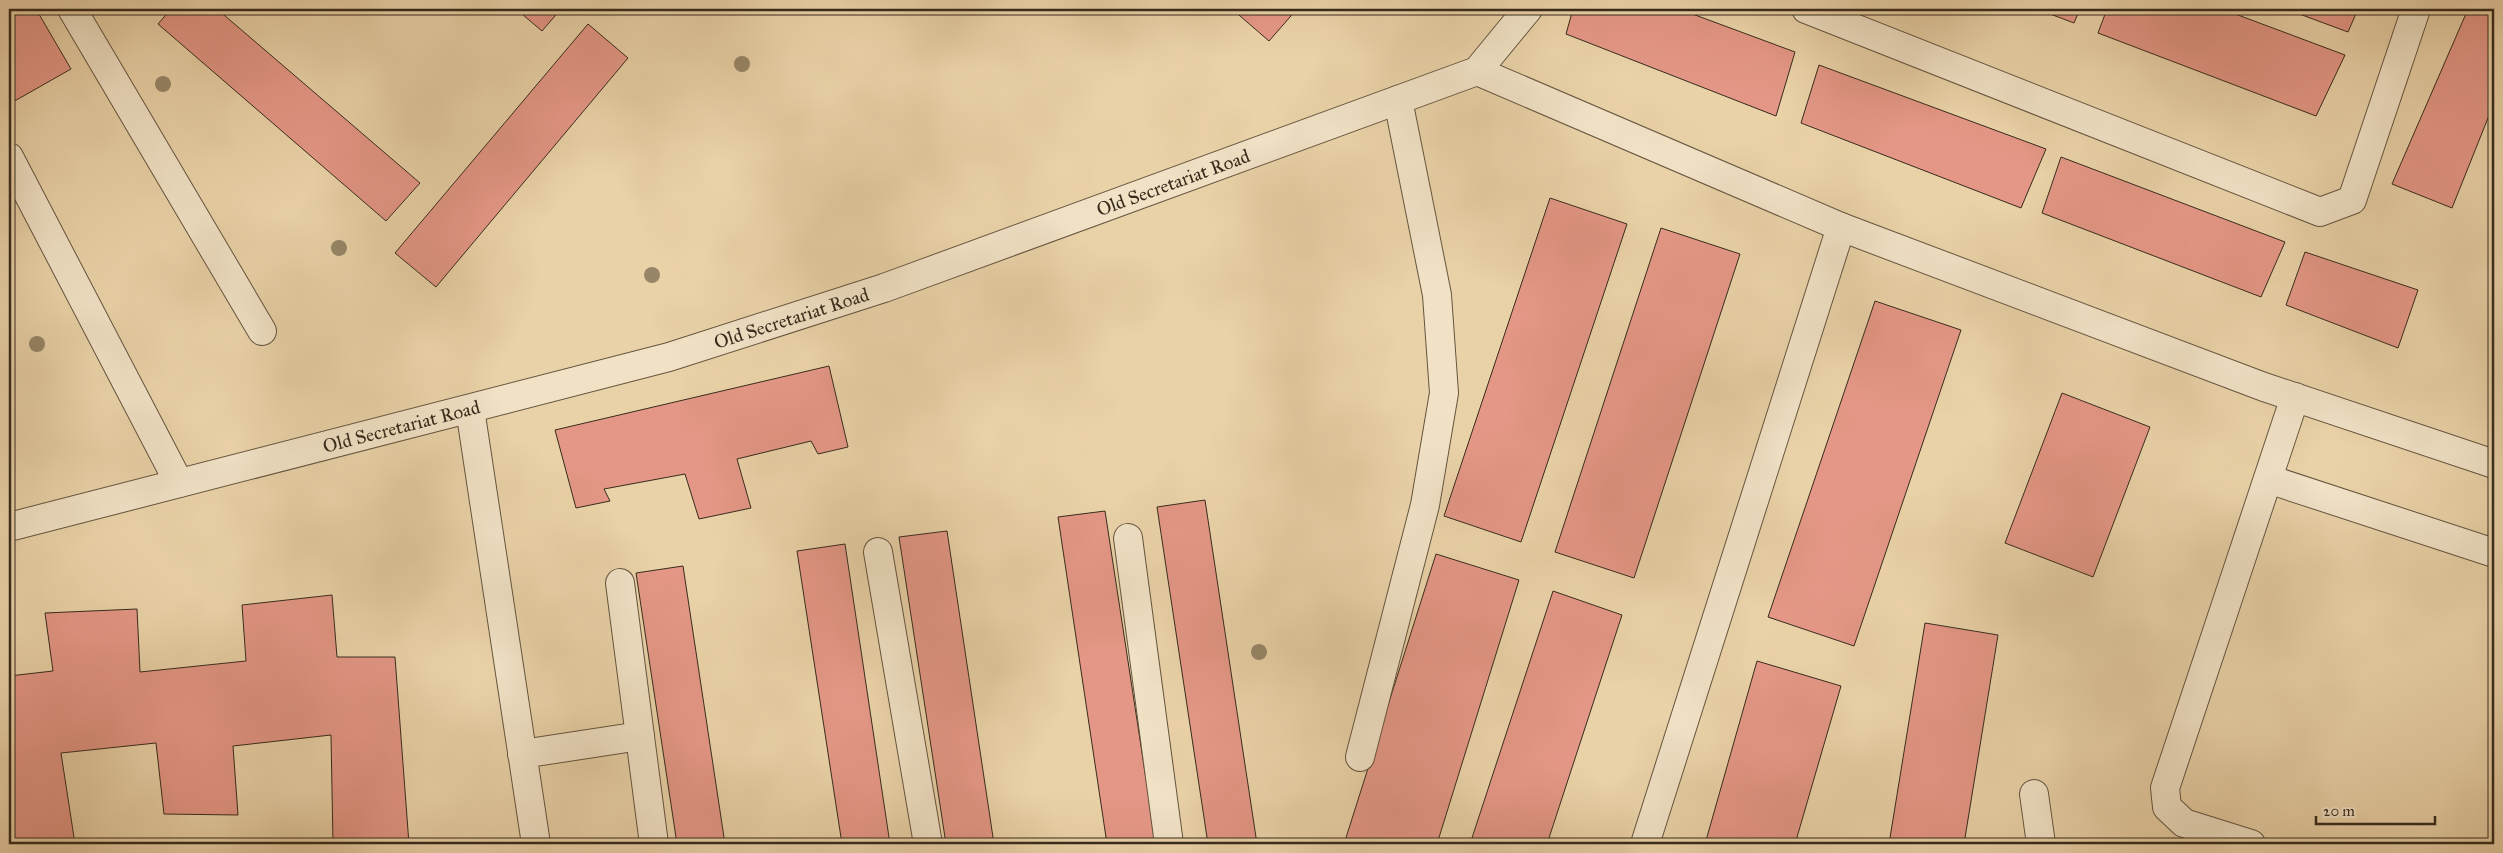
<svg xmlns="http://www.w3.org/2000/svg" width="2503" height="853" viewBox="0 0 2503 853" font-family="'IM FELL Great Primer',serif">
<rect width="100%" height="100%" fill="#ead2a8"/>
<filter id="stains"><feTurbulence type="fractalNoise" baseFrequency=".004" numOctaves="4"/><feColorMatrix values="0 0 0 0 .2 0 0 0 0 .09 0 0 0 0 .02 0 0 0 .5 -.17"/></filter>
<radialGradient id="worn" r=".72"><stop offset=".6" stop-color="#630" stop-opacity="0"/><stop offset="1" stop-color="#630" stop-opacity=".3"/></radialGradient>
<g fill="#e49786" stroke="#372b1c">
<polygon points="9,9 36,9 71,69 11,103 9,98"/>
<polygon points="171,9 217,9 420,183 386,221 158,24"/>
<polygon points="516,9 561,9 542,31"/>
<polygon points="1232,9 1297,9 1269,41"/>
<polygon points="1573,9 1679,9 1795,52 1776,116 1566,34"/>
<polygon points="2037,9 2080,9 2074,23"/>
<polygon points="2107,9 2222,9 2345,55 2316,116 2098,33"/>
<polygon points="2286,9 2358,9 2348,32"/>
<polygon points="2468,9 2494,9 2494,103 2452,208 2392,184"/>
<polygon points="588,24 628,58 436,287 395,253"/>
<polygon points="1819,65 2046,149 2021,208 1801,123"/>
<polygon points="2061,157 2285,242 2261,297 2042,213"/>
<polygon points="1550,198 1627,224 1521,542 1444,516"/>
<polygon points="1661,228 1740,254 1634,578 1555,552"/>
<polygon points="2305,252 2418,290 2398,348 2286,305"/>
<polygon points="1875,301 1961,330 1854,646 1768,617"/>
<polygon points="829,366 848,447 818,454 811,441 737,459 751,508 699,519 685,474 604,489 610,501 576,508 555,430"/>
<polygon points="2062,393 2150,427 2093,577 2005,543"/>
<polygon points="1205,500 1257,844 1208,844 1157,507"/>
<polygon points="1105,511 1156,844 1107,844 1058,517"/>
<polygon points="947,531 994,844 946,844 899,537"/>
<polygon points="845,544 890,844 842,844 797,551"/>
<polygon points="1436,554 1519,580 1437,844 1344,844"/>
<polygon points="683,566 725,844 677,844 636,573"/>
<polygon points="1553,591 1622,615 1547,844 1470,844"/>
<polygon points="332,595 337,657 395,657 409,844 333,844 331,735 233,746 238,815 164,814 156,743 61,753 75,844 9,844 9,676 53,671 45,613 137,609 140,672 246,661 242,605"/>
<polygon points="1925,623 1998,635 1964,844 1889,844"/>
<polygon points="1757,661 1841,686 1795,844 1705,844"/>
</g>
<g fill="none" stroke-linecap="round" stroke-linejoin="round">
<g stroke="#64553f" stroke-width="30">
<g id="minor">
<polyline points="72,9 262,331"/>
<polyline points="1806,9 2320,212 2352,200 2416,9"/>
<polyline points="1477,71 1841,227 2264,387 2494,464"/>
<polyline points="9,157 179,483"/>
<polyline points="470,409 536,844"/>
<polyline points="2268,479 2494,553"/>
<path id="s1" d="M9,527l660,-170 215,-69 593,-217 51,-62"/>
<polyline points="1128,538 1169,844"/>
<polyline points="878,552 928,844"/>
<polyline points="620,583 654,844"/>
<polyline points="522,754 640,736"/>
<polyline points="1360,757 1425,505 1444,393 1437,295 1398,100"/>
<polyline points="2034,794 2041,844"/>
<polyline points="1645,844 1841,227"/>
<polyline points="2251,844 2184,823 2167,807 2165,788 2295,397"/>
</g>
</g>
<use href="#minor" stroke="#f1e2c6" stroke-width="28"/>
</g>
<g fill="#968667">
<circle cx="742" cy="64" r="8"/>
<circle cx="163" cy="84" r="8"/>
<circle cx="339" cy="248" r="8"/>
<circle cx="652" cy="275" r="8"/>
<circle cx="37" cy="344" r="8"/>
<circle cx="1259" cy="652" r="8"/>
</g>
<g text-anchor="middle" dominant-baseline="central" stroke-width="4" stroke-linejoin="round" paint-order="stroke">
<g font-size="19" fill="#372b1c" stroke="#f1e2c6">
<text stroke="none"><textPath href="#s1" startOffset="1215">Old Secretariat Road</textPath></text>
<text stroke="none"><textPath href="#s1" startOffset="810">Old Secretariat Road</textPath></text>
<text stroke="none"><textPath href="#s1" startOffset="405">Old Secretariat Road</textPath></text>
</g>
</g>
<rect width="2503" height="853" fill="none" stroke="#ead2a8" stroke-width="30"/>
<rect x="10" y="10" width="2483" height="833" fill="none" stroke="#372b1c" stroke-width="2.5"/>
<rect x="15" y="15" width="2473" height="823" fill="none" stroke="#372b1c"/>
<path d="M2316 816v8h119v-8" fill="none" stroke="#372b1c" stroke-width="2.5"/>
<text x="2323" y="816" font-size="15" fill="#372b1c" stroke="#f1e2c6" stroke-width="4" paint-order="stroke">20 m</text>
<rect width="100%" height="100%" filter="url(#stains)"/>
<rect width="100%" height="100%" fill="url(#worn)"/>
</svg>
